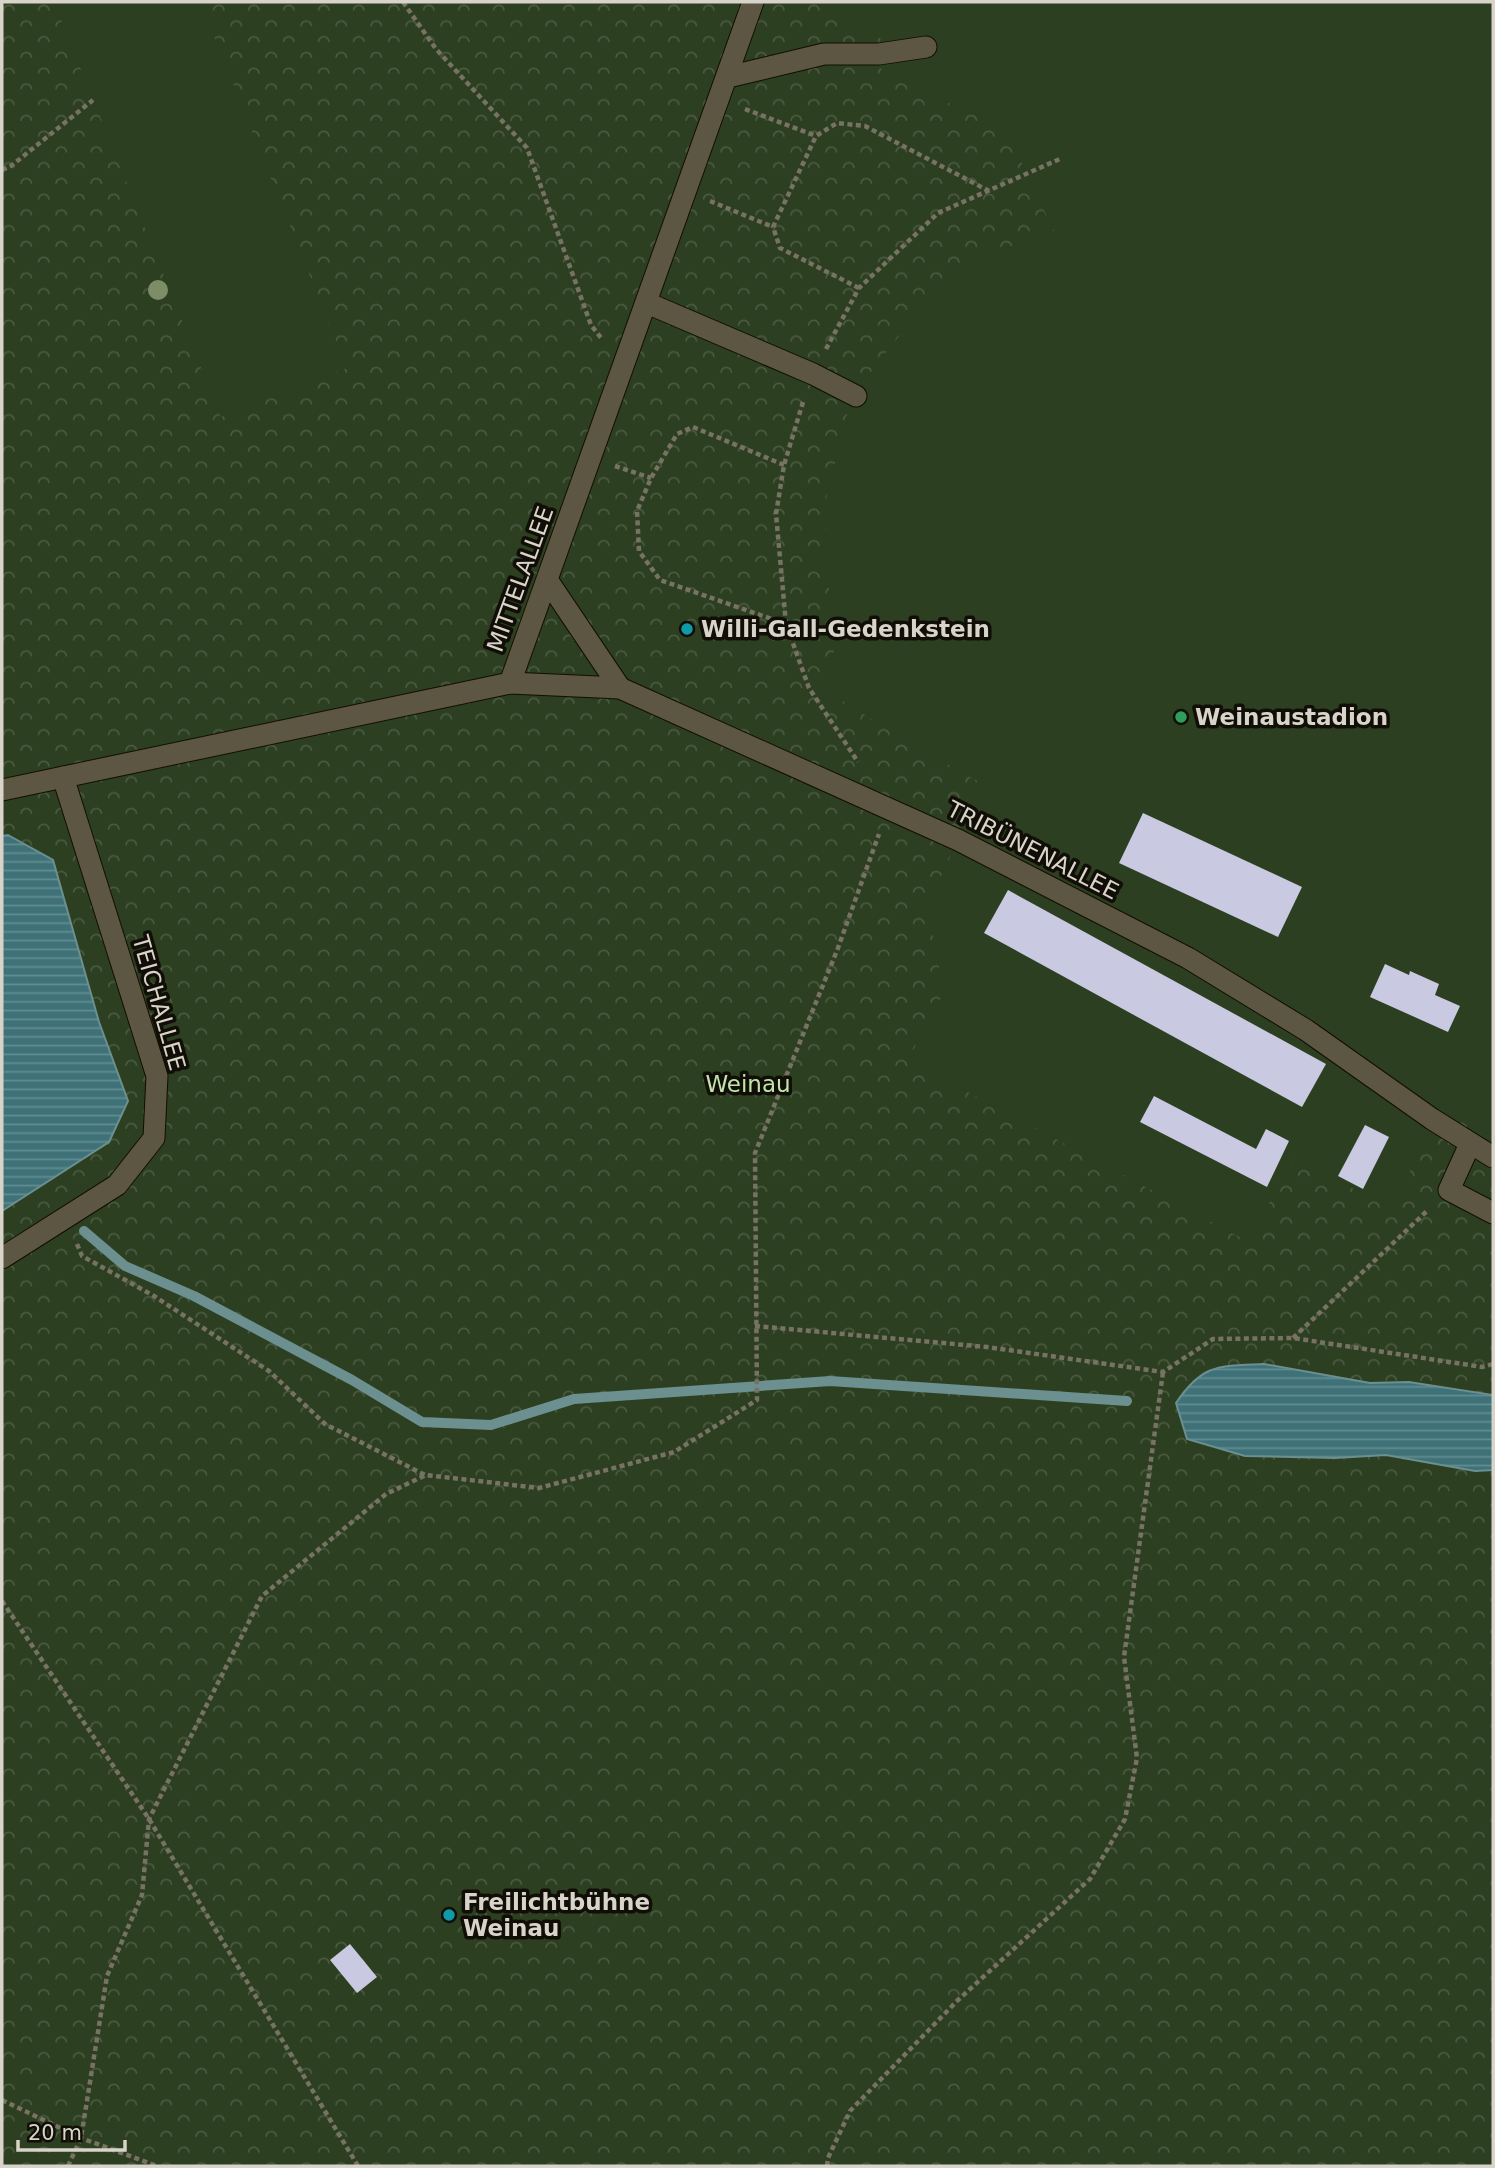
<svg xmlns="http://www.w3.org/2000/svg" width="1495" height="2168" viewBox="0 0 1495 2168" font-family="'DejaVu Sans',sans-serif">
<defs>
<pattern id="park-crowns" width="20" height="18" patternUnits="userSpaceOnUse" patternTransform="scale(1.75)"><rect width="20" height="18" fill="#2c3f21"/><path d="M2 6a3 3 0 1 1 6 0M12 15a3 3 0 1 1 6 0" fill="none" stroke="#4a5a40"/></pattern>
<pattern id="water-rules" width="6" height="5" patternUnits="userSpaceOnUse" patternTransform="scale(1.75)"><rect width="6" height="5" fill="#3e7278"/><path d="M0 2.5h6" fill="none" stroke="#628c90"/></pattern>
</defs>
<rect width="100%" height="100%" fill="#2b2513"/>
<rect fill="url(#park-crowns)" x="2" y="2" width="1491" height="2164"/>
<g fill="#2c3f21">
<polygon points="54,2 200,2 347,368 221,417"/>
<polygon points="844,2 1493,2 1493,1136 1435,1109 1394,1210 1293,1157 1249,1242 908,1060 944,992 927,906 958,840 981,783 915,746 822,688 837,642 825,561 826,499 848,411 856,396 867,377 933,293 989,254 1054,231 1019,157 1011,132 882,72 879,54 884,40 836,19"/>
</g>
<g fill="url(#water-rules)" stroke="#6c8f90" stroke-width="2">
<polygon points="8,835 53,860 99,1022 128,1101 109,1142 2,1211 2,836"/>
<path d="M1264,1364l106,19 39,-1 84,13v75l-18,1 -89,-16 -51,3 -90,-2 -58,-17 -11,-36c27,-40 43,-37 88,-39z"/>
</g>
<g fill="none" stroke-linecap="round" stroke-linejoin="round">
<polyline stroke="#6c8f90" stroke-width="10" points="84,1231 125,1266 194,1296 352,1380 422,1422 491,1425 574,1399 830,1381 1127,1401"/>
</g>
<g fill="#c9c9e1">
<polygon points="1143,813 1302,887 1278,937 1119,863"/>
<polygon points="1008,890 1326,1064 1302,1107 984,933"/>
<polygon points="1385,964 1409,975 1410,971 1439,984 1435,995 1460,1006 1448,1032 1370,997"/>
<polygon points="1154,1096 1256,1149 1266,1129 1289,1141 1267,1187 1140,1122"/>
<polygon points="1365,1125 1389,1137 1363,1189 1338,1176"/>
<polygon points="350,1944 377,1977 357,1993 330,1960"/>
</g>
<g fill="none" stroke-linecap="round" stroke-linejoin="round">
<g stroke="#140e01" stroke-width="23">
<g id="minor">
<polyline points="728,77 824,54 879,54 926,47"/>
<polyline points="647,303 813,374 856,396"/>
<polyline points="548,581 620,688"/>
<polyline points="510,683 753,2"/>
<polyline points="2,790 510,683 620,688 958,840 1188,958 1306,1030 1432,1119 1493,1157"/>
<polyline points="1470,1144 1449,1190 1493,1213"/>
<polyline points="2,1258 117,1185 154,1138 157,1076 63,777"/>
</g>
</g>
<g stroke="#787264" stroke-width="4.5" stroke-dasharray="5 3.5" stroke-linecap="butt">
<polyline points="403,2 436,49 527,148 591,325 602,339"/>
<polyline points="745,109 816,136"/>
<polyline points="2,170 11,166 93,100"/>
<polyline points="710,201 773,227"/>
<polyline points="859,288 780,248 773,227 816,136 837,123 865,126 989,191"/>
<polyline points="826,349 859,288 938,213 1062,158"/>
<polyline points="803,402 784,465 776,514 786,624 809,688 858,762"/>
<polyline points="784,465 693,427 677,434 651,478 637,511 639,551 660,580 786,624"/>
<polyline points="615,466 651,478"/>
<polyline points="77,1244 82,1256 154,1296 269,1371 325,1424 425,1475"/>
<polyline points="755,1326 987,1347 1163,1372 1213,1339 1293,1338 1482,1367 1493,1364"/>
<polyline points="1293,1338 1428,1210"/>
<polyline points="2,1601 149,1819 358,2166"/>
<polyline points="2,2100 81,2138 157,2166"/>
<polyline points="68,2166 81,2138 107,1976 142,1895 149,1819 262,1596 386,1494 426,1475 539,1488 674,1452 757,1400 755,1153 838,948 879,834"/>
<polyline points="827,2166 828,2158 850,2111 957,2001 1090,1879 1125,1819 1137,1758 1124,1657 1163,1372"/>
</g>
<use href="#minor" stroke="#5c5642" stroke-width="21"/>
</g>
<circle fill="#7d8e67" cx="158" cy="290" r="10"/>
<g fill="#0f9aa8" stroke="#110e07" stroke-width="2.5">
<circle cx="687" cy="629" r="7"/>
<circle cx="449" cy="1915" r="7"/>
</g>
<circle fill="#2e9e5b" stroke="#110e07" stroke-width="2.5" cx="1181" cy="717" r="7"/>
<g text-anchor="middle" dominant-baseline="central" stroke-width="7" stroke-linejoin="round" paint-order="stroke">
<g font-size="23" fill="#d8d4c9" stroke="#110e07">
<text transform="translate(520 579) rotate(-70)">MITTELALLEE</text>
<text transform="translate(1033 850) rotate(27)">TRIBÜNENALLEE</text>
<text transform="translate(159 1003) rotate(74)">TEICHALLEE</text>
</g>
<g font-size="23" font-weight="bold" fill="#d8d4c9" stroke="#110e07" text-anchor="start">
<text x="701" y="629">Willi-Gall-Gedenkstein</text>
<text x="1195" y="717">Weinaustadion</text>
<text x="463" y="1902">Freilichtbühne<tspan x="463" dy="26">Weinau</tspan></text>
</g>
<g font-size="23" fill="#c0e4ab" stroke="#110e07">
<text x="748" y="1084">Weinau</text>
</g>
</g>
<rect width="1495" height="2168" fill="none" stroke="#d8d4c9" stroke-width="7"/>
<path d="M18 2140v10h107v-10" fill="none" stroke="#d8d4c9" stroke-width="3.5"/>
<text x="28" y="2140" font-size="21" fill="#d8d4c9" stroke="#110e07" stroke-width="5" paint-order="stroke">20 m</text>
</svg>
